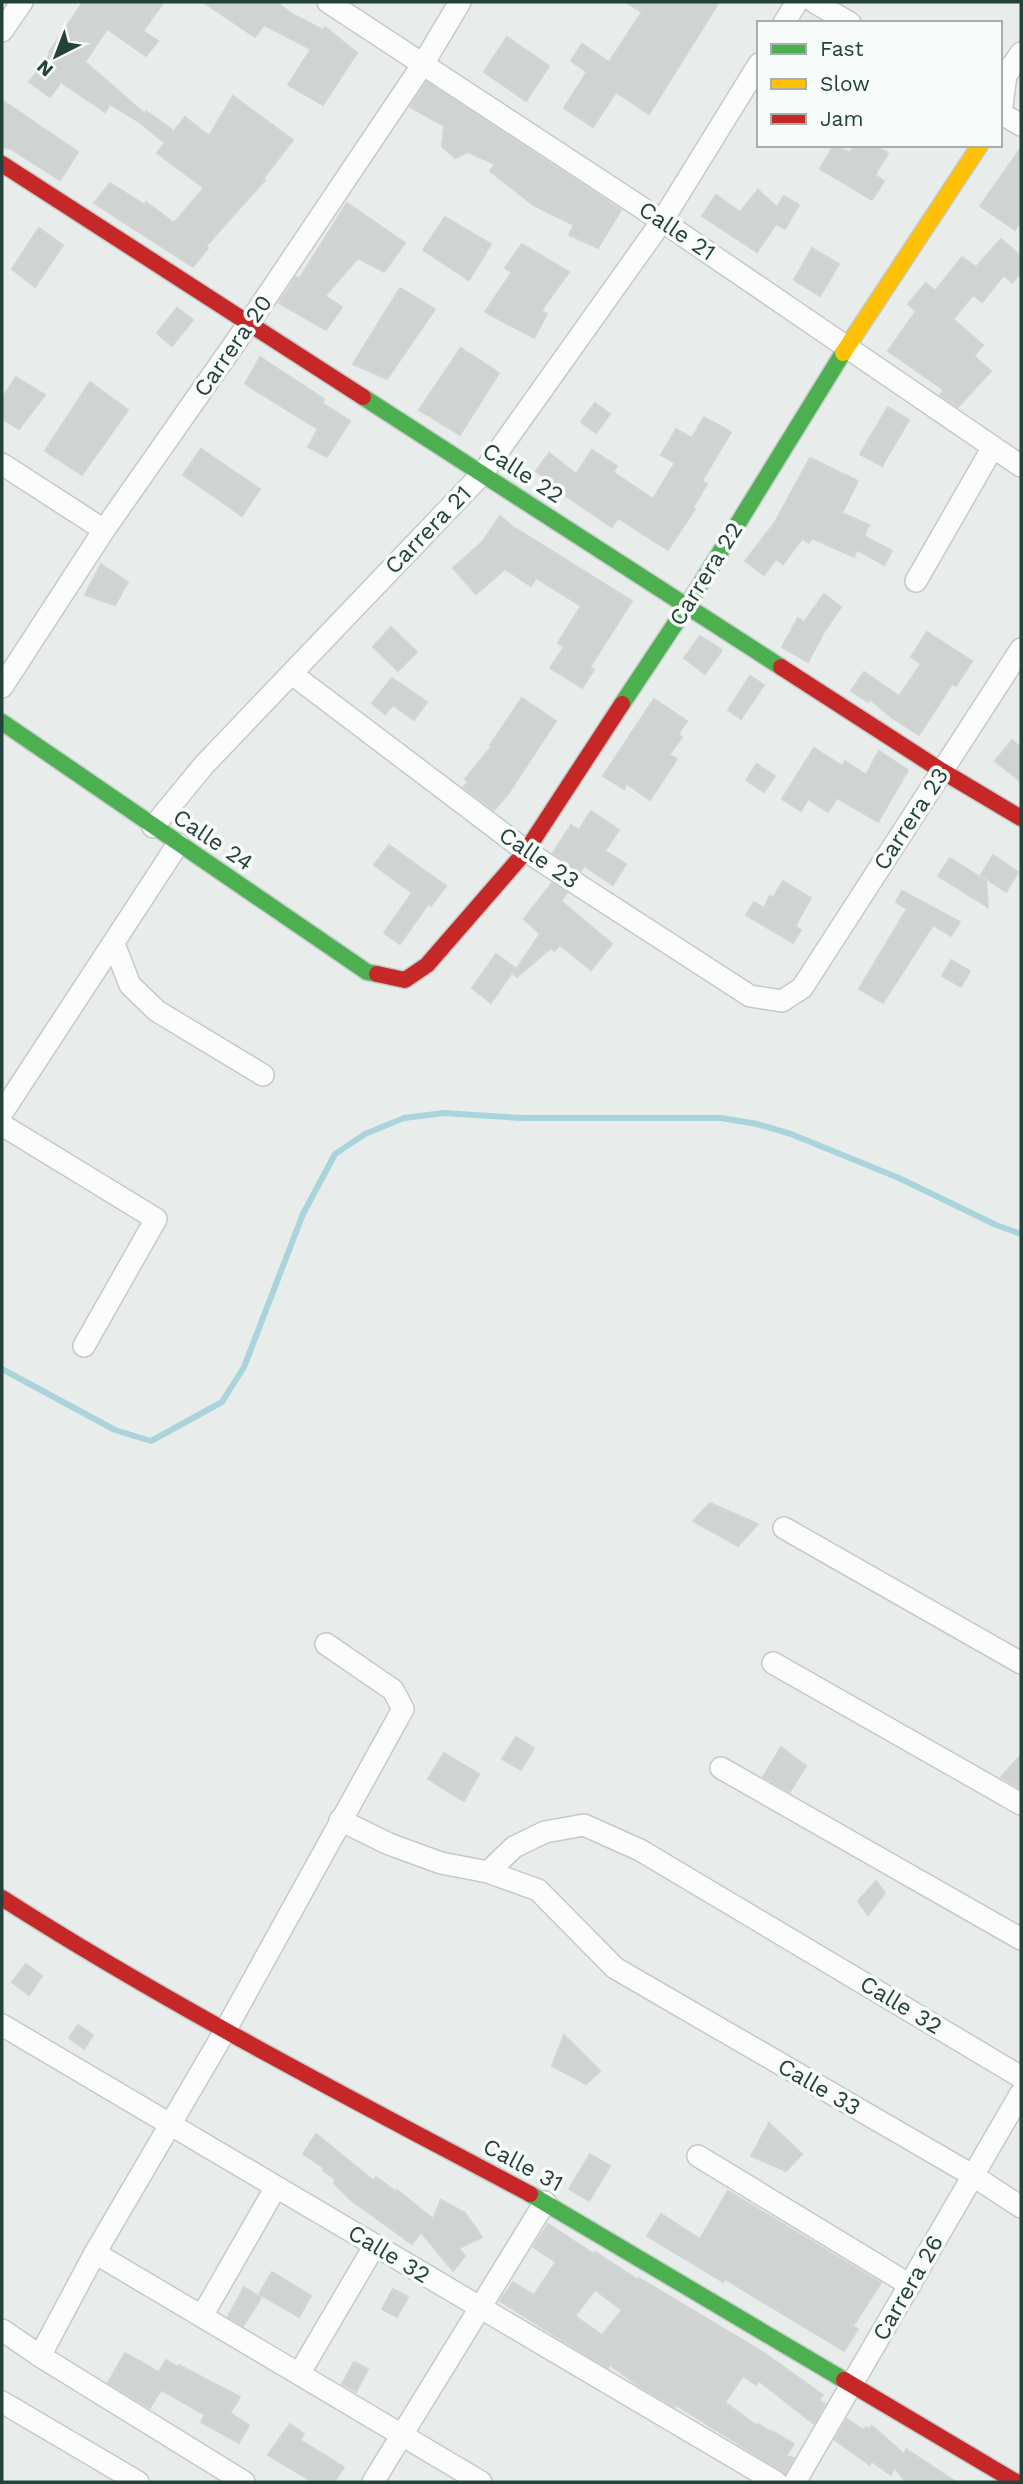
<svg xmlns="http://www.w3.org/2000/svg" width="1023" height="2484" viewBox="0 0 1023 2484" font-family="'Work Sans',sans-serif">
<rect width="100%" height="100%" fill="#e8edeb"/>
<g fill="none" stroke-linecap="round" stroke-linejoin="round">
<polyline stroke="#a9d4db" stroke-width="6" points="2,1369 115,1430 151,1441 222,1402 244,1367 303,1214 335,1154 365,1134 404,1118 444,1113 521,1118 721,1118 757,1124 791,1134 899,1178 996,1225 1021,1234"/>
</g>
<g fill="#cfd4d2" stroke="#d1d6d4" stroke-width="2" fill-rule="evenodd">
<polygon points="83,2 164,2 143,31 158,41 146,56 107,29 85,62 145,114 146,111 174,131 185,117 209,136 233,96 293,140 263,179 265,180 206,246 208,248 193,267 94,203 110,183 145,205 146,202 174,223 204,188 157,153 165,143 139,122 110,104 105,112 61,82 50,97 29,82 51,53 49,52"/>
<polygon points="203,2 276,2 292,14 323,30 325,27 357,53 323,105 288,85 311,49 264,25 255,37"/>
<polygon points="625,2 719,2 649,114 616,92 593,127 564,108 587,72 571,61 582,44 609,62 642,12"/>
<polygon points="507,37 549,66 526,101 484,72"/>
<polygon points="427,82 621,210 598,248 569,235 574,225 533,205 490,171 495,164 468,152 455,158 442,146 444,126 410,107"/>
<polygon points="2,100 78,152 60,180 11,149 2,147"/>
<polygon points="834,145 850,153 855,145 874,145 888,153 875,175 884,181 872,200 820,169"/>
<polygon points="1021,148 1021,222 1015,230 980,206"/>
<polygon points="758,190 777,207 784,196 799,205 785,229 776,224 757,252 702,216 716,195 740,212"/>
<polygon points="347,203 405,243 384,272 358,258 325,296 342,307 326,330 279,303 296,277 299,279"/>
<polygon points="445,217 491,244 469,280 423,250"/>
<polygon points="39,228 63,245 35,287 12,269"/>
<polygon points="1001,239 1021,256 1021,272 1012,283 1004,275 982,302 973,295 953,319 983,345 974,356 991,371 958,407 940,395 944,390 888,351 916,311 908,304 926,283 935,291 962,257 976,267"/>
<polygon points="522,244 569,272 541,311 547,314 534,338 485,312 512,272 505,268"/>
<polygon points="812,248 839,264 820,296 794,280"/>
<polygon points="400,288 435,309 387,379 353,364"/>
<polygon points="177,308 193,320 172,346 157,333"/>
<polygon points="461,348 499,373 460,435 419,410"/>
<polygon points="260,357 324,399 322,403 350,421 327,457 308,447 318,429 245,384"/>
<polygon points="16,377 45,395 19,429 2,419 2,398"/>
<polygon points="90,382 128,410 82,475 45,451"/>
<polygon points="595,403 610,414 596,433 581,422"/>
<polygon points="888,407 909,420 882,466 860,454"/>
<polygon points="704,417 731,432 702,481 707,484 693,507 695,509 668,550 618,518 612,527 563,494 536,471 549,453 576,474 592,450 617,466 613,472 653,499 675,463 661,455 676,429 692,438"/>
<polygon points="201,449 260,489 242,516 183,475"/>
<polygon points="810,458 858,481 842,513 869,525 864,536 892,551 884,565 857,550 854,557 812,538 809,543 802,539 783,564 776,559 764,575 745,561 775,522"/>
<polygon points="500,516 512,526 632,601 590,667 594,670 582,688 550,668 564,647 558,643 581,606 536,578 531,586 505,569 476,594 453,568 482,542"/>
<polygon points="101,564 128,582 115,605 85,595"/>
<polygon points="824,594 841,607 824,632 808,662 782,647 798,618 804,622"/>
<polygon points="391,627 417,652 398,671 373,647"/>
<polygon points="927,632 972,661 956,686 952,684 919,735 891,717 870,699 868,702 851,691 864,672 899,696 921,664 911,657"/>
<polygon points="700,636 722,650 705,674 684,658"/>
<polygon points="750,676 764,685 741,719 728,710"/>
<polygon points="392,678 427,702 414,720 393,705 385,714 372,703"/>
<polygon points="522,698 556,721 508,794 494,810 463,787 468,782 465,779 492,746 490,745"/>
<polygon points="654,699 687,721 678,735 682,737 669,755 677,759 650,800 627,784 624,789 603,776"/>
<polygon points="1012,740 1021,748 1021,782 995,761"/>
<polygon points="814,748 842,766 845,761 866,775 879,751 908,770 878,822 837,798 828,812 808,799 801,811 782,799"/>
<polygon points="757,764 775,776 764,792 746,780"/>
<polygon points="591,811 619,830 605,851 626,864 613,885 584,866 581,871 553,853 571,825 579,830"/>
<polygon points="389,845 446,886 431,906 428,904 400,944 384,933 412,893 374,865"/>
<polygon points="993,855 1018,872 1006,892 981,875"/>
<polygon points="950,858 986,881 988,907 938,876"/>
<polygon points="783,881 811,898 795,926 801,930 793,943 746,915 754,902 764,908 770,896 773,898"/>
<polygon points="552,883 567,893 561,901 612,944 591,970 560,945 554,951 551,948 517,977 513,974 540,934 524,919"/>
<polygon points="902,891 960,922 951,936 933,925 883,1003 859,989 907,909 896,902"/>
<polygon points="496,954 515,968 491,1003 472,988"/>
<polygon points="951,960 970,971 961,987 942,976"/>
<polygon points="710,1503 758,1524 738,1546 693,1521"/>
<polygon points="516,1737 534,1748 521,1770 502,1759"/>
<polygon points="781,1747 806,1766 790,1792 763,1777"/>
<polygon points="444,1753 479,1774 464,1801 428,1779"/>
<polygon points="1021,1755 1021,1789 1001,1777"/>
<polygon points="876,1881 885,1893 868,1915 858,1901"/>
<polygon points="26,1964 42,1976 29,1995 12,1982"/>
<polygon points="78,2025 93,2035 84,2049 69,2038"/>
<polygon points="564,2035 600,2071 586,2084 552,2066"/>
<polygon points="769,2123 802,2154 786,2171 751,2156"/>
<polygon points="316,2134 374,2181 376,2177 395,2191 397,2190 433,2219 441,2200 465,2213 482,2237 459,2248 465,2256 453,2271 421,2232 412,2244 351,2200 334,2183 336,2180 323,2170 324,2168 303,2154"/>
<polygon points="590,2154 610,2166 589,2201 569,2189"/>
<polygon points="728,2191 881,2283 853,2326 858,2329 844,2351 725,2279 723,2282 647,2236 661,2214 700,2239"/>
<path d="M548,2224l46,30 1,-2 43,28 1,-2 122,73 62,44 -4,5 6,4 -11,20 -55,-43 -3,4 -13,-9 -18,26 32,24 1,-2 13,8 1,-1 22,13 -8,12 8,2 -9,15 -109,-68 -1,2 -36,-21 -29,-21 -2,3 -56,-34 -52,-33 13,-19 21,13 22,-33 -23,-15zM595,2290l27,20 -20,25 -27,-19z"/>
<polygon points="272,2272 311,2296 299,2317 259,2294"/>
<polygon points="244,2287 261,2298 243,2326 228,2317"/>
<polygon points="393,2289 408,2297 397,2317 382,2309"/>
<polygon points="125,2353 159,2372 166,2360 178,2367 179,2365 240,2397 230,2413 249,2425 239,2443 201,2422 205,2415 161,2390 150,2408 108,2383"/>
<polygon points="354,2362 368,2369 356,2392 342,2384"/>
<polygon points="847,2419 863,2430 866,2427 869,2429 872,2426 904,2454 906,2449 956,2482 906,2482 894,2467 891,2475 871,2461 870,2465 835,2440"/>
<polygon points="290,2424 304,2434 300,2440 344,2467 334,2482 313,2482 268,2455"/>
</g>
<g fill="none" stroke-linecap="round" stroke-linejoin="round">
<g stroke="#c5cac8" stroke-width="24">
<g id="street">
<polyline points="328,2 662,221 1021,466"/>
<polyline points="814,2 850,23"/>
<polyline points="784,23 797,2"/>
<polyline points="2,31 22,2"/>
<polyline points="1000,113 1021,125"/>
<polyline points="1001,113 1006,75 1021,53"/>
<polyline points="2,464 104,530"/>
<polyline points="916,581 993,447"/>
<polyline points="292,674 526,851 750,996 782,1001 802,988 1021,649"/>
<polyline points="2,687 104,530 249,323 423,64 460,2"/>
<polyline points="153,827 204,765 482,474 662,221 759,64"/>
<polyline points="114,944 130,985 157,1011 263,1075"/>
<polyline points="2,1113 178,844"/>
<polyline points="2,1125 156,1219 84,1346"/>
<polyline points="784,1528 1021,1663"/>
<polyline points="773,1663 1021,1804"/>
<polyline points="721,1768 1021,1939"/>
<polyline points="340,1820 389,1844 441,1863 488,1872 538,1890 615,1968 972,2175 1021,2207"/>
<polyline points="488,1872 514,1847 545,1832 584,1825 640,1850 1021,2077"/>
<polyline points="2,2025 776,2482"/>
<polyline points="698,2156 910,2285"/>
<polyline points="95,2253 481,2482"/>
<polyline points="202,2316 276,2187"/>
<polyline points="2,2330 40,2356 244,2482"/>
<polyline points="40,2356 95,2253 225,2031 403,1709 393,1690 326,1644"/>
<polyline points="299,2374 375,2245"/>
<polyline points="2,2402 138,2482"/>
<polyline points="373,2482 545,2202"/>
<polyline points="795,2482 1021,2093"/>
</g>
</g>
<g stroke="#c3cbc8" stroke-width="19">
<g id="fast">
<polyline points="363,397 781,667"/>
<polyline points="622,704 687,606 843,353"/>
<polyline points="2,722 367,972 377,974"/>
<polyline points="530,2194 844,2380"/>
</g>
</g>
<g stroke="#c3cbc8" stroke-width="19">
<polyline id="slow" points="843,353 980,145"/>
</g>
<g stroke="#c3cbc8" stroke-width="19">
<g id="jam">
<polyline points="2,164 363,397"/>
<polyline points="781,667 942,771 1021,818"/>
<polyline points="377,974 405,980 427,965 526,851 622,704"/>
<path d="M2,1898c170,109 350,201 528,296"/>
<polyline points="844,2380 1016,2482"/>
</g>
</g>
<use href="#street" stroke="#fcfcfc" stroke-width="21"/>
<use href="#fast" stroke="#4caf50" stroke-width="16"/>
<use href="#slow" stroke="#ffc107" stroke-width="16"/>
<use href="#jam" stroke="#c62828" stroke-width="16"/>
</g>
<g text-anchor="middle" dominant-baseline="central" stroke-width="7" stroke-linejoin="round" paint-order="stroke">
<g font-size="23" fill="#24423a" stroke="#f7fbf9">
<text transform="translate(677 231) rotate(34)">Calle 21</text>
<text transform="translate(233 346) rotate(-55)">Carrera 20</text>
<text transform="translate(523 473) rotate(33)">Calle 22</text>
<text transform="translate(428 530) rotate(-46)">Carrera 21</text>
<text transform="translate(706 574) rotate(-58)">Carrera 22</text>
<text transform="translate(911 819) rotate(-57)">Carrera 23</text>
<text transform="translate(213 840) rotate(34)">Calle 24</text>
<text transform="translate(539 858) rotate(34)">Calle 23</text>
<text transform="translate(901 2005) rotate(31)">Calle 32</text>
<text transform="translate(819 2087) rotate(30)">Calle 33</text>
<text transform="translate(523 2165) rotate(28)">Calle 31</text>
<text transform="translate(389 2254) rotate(31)">Calle 32</text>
<text transform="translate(908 2288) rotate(-60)">Carrera 26</text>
</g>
</g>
<rect width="1023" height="2484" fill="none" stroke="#24423a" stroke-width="7"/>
<rect x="757" y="21" width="245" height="126" fill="#f7fbf9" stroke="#a3b1ad" stroke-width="2"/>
<rect x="771" y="44" width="35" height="10" fill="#4caf50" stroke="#a3b1ad" stroke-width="2"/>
<text x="820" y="56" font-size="21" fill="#24423a">Fast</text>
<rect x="771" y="79" width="35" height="10" fill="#ffc107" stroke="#a3b1ad" stroke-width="2"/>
<text x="820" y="91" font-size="21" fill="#24423a">Slow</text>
<rect x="771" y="114" width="35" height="10" fill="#c62828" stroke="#a3b1ad" stroke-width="2"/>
<text x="820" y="126" font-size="21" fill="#24423a">Jam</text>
<g transform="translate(56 56) rotate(222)" stroke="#f7fbf9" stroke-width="5" paint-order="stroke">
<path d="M0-5L12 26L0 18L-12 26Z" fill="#24423a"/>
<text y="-10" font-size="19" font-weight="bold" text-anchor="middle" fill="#24423a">N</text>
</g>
</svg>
